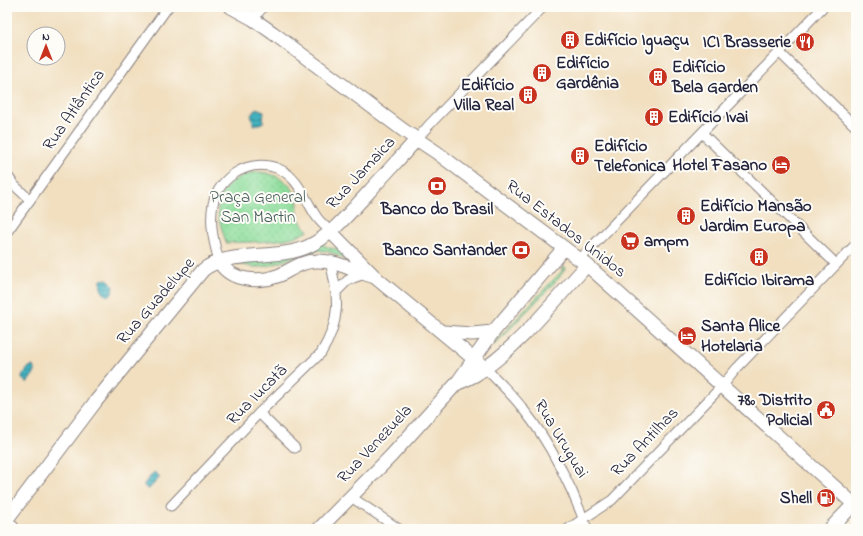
<svg xmlns="http://www.w3.org/2000/svg" width="863" height="536" viewBox="0 0 863 536" font-family="'Indie Flower',sans-serif">
<defs>
<pattern id="grass-dots" width="8" height="8" patternUnits="userSpaceOnUse"><rect width="8" height="8" fill="#8fde9d"/><path d="M2 2h.1M6 6h.1" fill="none" stroke="#7bbe88" stroke-width="1.8" stroke-linecap="round"/></pattern>
<pattern id="water-rules" width="6" height="5" patternUnits="userSpaceOnUse"><rect width="6" height="5" fill="#42b1be"/><path d="M0 2.5h6" fill="none" stroke="#37909c"/></pattern>
</defs>
<rect width="100%" height="100%" fill="#fdfcf7"/>
<filter id="ink" filterUnits="userSpaceOnUse"><feTurbulence type="fractalNoise" baseFrequency=".025" numOctaves="2"/><feDisplacementMap in="SourceGraphic" scale="8" xChannelSelector="R" yChannelSelector="G"/><feConvolveMatrix kernelMatrix="1 2 1 2 8 2 1 2 1" color-interpolation-filters="sRGB"/></filter>
<filter id="wash" filterUnits="userSpaceOnUse"><feTurbulence type="fractalNoise" baseFrequency=".012" numOctaves="4" result="noise"/><feDisplacementMap in="SourceGraphic" scale="16" xChannelSelector="R" yChannelSelector="G"/><feGaussianBlur stdDeviation="0.9" result="paint"/><feColorMatrix in="noise" values="0 0 0 0 0 0 0 0 0 0 0 0 0 0 0 0 0 1.4 0 .05"/><feComposite in="paint" operator="in"/></filter>
<g filter="url(#wash)">
<rect width="100%" height="100%" fill="#f1dfc0"/>
<g fill="url(#grass-dots)" stroke="#58806c">
<path d="M258,172c17,1 34,10 39,27 2,5 0,10 1,16 1,6 6,11 10,16 -24,13 -55,10 -82,12 -3,-11 -8,-23 -8,-34 0,-21 21,-36 40,-37z"/>
<path d="M321,244l9,4 8,1 16,16c-12,-8 -26,-17 -41,-14 -2,1 -3,3 -5,4 -4,2 -10,1 -15,2 -23,9 -32,14 -57,6z"/>
<polygon points="564,266 566,268 558,279 493,346 492,345 555,278 562,271"/>
</g>
<g fill="url(#water-rules)" stroke="#326a7c">
<polygon points="256,108 264,111 263,123 254,125 251,115"/>
<path d="M107,279l3,2 3,5 -1,8 -3,2c-7,-1 -10,-10 -8,-16z"/>
<polygon points="33,366 35,368 35,372 28,382 26,382 22,379 22,376 29,367"/>
<polygon points="154,472 160,477 149,489 148,489 144,486 144,484"/>
</g>
</g>
<g filter="url(#ink)">
<g fill="none" stroke-linecap="round" stroke-linejoin="round">
<g stroke="#8a807e" stroke-width="11">
<g id="street">
<polyline points="253,19 263,7"/>
<polyline points="779,52 856,127"/>
<polyline points="702,133 836,264"/>
<polyline points="417,139 429,125 543,7"/>
<polyline points="7,175 14,185 30,200"/>
<polyline points="7,232 168,7"/>
<polyline points="579,260 823,7"/>
<path d="M219,261c-5,-18 -10,-37 -6,-57 6,-28 38,-47 66,-35 19,8 26,30 37,47 3,5 9,10 14,15"/>
<polyline points="337,291 348,280 364,274"/>
<path d="M485,368c13,13 27,26 38,41 27,33 50,80 64,120"/>
<polyline points="259,413 295,448"/>
<polyline points="351,497 399,529"/>
<path d="M171,506l88,-93 62,-60c20,-32 18,-56 9,-91"/>
<polyline points="568,529 612,500 722,386 737,368 856,244"/>
</g>
</g>
<g stroke="#8a807e" stroke-width="15">
<g id="secondary">
<polyline points="231,7 253,19 273,33 403,130 436,152 587,265 856,506"/>
<polyline points="330,231 376,278 485,368"/>
<path d="M219,261c11,21 41,22 61,14 12,-6 22,-14 36,-14 20,-1 40,11 59,16"/>
<polyline points="443,332 472,334 493,332"/>
<path d="M458,383c6,-2 11,-5 17,-8 41,-25 79,-74 112,-110"/>
<path d="M7,519l89,-118 107,-131c26,-21 75,-9 106,-24 23,-11 41,-34 59,-53 16,-18 33,-36 49,-54"/>
<polyline points="319,529 391,456 457,383 493,332 564,248"/>
<polyline points="830,529 856,502"/>
</g>
</g>
<g stroke="#8a807e" stroke-width="17">
<polyline id="primary" points="7,524 12,529"/>
</g>
<use href="#street" stroke="#fff" stroke-width="9"/>
<use href="#secondary" stroke="#fff" stroke-width="13"/>
<use href="#primary" stroke="#fff" stroke-width="15"/>
</g>
</g>
<defs>
<g id="building-disc" transform="scale(1)"><circle r="9.5" fill="#c8321e" stroke="#fdfcf7"/><path d="M-4-6H4V6H1V3H-1V6H-4ZM-2.5-4.3h1.7v1.8h-1.7ZM.8-4.3h1.7v1.8H.8ZM-2.5-1h1.7V.8h-1.7ZM.8-1h1.7V.8H.8Z" fill="#fff"/></g>
<g id="restaurant-disc" transform="scale(1)"><circle r="9.5" fill="#c8321e" stroke="#fdfcf7"/><path d="M-5-6h1v4h1v-4h1v4h1v-4h1v5L-1.5 .5V6h-2V.5L-5-1ZM5-6V6H3V1.5H1.5Q1.5-4 5-6Z" fill="#fff"/></g>
<g id="hotel-disc" transform="scale(1)"><circle r="9.5" fill="#c8321e" stroke="#fdfcf7"/><path d="M-6-4.5h1.5V1H6V5H4.5V3h-9V5H-6ZM-4 0a1.8 1.8 0 1 1 3.6 0ZM.5 0V-2.5h3Q6-2.5 6 0Z" fill="#fff"/></g>
<g id="bank-disc" transform="scale(1)"><circle r="9.5" fill="#c8321e" stroke="#fdfcf7"/><path d="M-6-4H6V4H-6ZM0-2.3a2.3 2.3 0 1 0 0 4.6a2.3 2.3 0 1 0 0-4.6Z" fill="#fff"/></g>
<g id="supermarket-disc" transform="scale(1)"><circle r="9.5" fill="#c8321e" stroke="#fdfcf7"/><path d="M-6-5.5h2.5l.6 2H6L4.5 2H-2.5L-4.4-4H-6ZM-1.5 3.2a1.3 1.3 0 1 0 .1 0ZM3 3.2a1.3 1.3 0 1 0 .1 0Z" fill="#fff"/></g>
<g id="civic-disc" transform="scale(1)"><circle r="9.5" fill="#c8321e" stroke="#fdfcf7"/><path d="M-.6-6.5H3V-4.5H.6V-3L4-1V1h2V6H-6V1h2V-1L-.6-3ZM-1.2 2.5V6h2.4V2.5Z" fill="#fff"/></g>
<g id="fuel-disc" transform="scale(1)"><circle r="9.5" fill="#c8321e" stroke="#fdfcf7"/><path d="M-5.5-6h7V0h2V4h1.3V-2.5L3-4.5l.8-.8L6-3V5H2.5V1h-1V6h-7ZM-4.2-4.7v3.2H.2V-4.7Z" fill="#fff"/></g>
</defs>
<g fill-rule="evenodd">
<use href="#building-disc" x="570" y="40"/>
<use href="#restaurant-disc" x="805" y="42"/>
<use href="#building-disc" x="542" y="73"/>
<use href="#building-disc" x="658" y="77"/>
<use href="#building-disc" x="528" y="95"/>
<use href="#building-disc" x="654" y="117"/>
<use href="#building-disc" x="580" y="156"/>
<use href="#hotel-disc" x="781" y="165"/>
<use href="#bank-disc" x="437" y="186"/>
<use href="#building-disc" x="686" y="216"/>
<use href="#supermarket-disc" x="630" y="241"/>
<use href="#bank-disc" x="521" y="250"/>
<use href="#building-disc" x="759" y="257"/>
<use href="#hotel-disc" x="687" y="336"/>
<use href="#civic-disc" x="826" y="410"/>
<use href="#fuel-disc" x="826" y="498"/>
</g>
<g text-anchor="middle" dominant-baseline="central" stroke-width="4" stroke-linejoin="round" paint-order="stroke">
<g font-size="17" font-weight="bold" fill="#22223b" stroke="#fdfcf7" text-anchor="start">
<text x="584" y="40">Edifício Iguaçu</text>
<text x="791" y="42" text-anchor="end">ICI Brasserie</text>
<text x="556" y="63">Edifício<tspan x="556" dy="20">Gardênia</tspan></text>
<text x="672" y="67">Edifício<tspan x="672" dy="20">Bela Garden</tspan></text>
<text x="514" y="85" text-anchor="end">Edifício<tspan x="514" dy="20">Villa Real</tspan></text>
<text x="668" y="117">Edifício Ivai</text>
<text x="594" y="146">Edifício<tspan x="594" dy="20">Telefonica</tspan></text>
<text x="767" y="165" text-anchor="end">Hotel Fasano</text>
<text x="700" y="206">Edifício Mansão<tspan x="700" dy="20">Jardim Europa</tspan></text>
<text x="437" y="209" text-anchor="middle">Banco do Brasil</text>
<text x="644" y="241">ampm</text>
<text x="507" y="250" text-anchor="end">Banco Santander</text>
<text x="759" y="280" text-anchor="middle">Edifício Ibirama</text>
<text x="701" y="326">Santa Alice<tspan x="701" dy="20">Hotelaria</tspan></text>
<text x="812" y="400" text-anchor="end">78º Distrito<tspan x="812" dy="20">Policial</tspan></text>
<text x="812" y="498" text-anchor="end">Shell</text>
</g>
<g font-size="17" fill="#22223b" stroke="#fdfcf7">
<text transform="translate(74 110) rotate(-55)">Rua Atlântica</text>
<text transform="translate(361 173) rotate(-47)">Rua Jamaica</text>
<text transform="translate(566 229) rotate(38)">Rua Estados Unidos</text>
<text transform="translate(156 301) rotate(-49)">Rua Guadelupe</text>
<text transform="translate(257 395) rotate(-45)">Rua Iucatã</text>
<text transform="translate(561 439) rotate(59)">Rua Uruguai</text>
<text transform="translate(645 442) rotate(-46)">Rua Antilhas</text>
<text transform="translate(375 444) rotate(-47)">Rua Venezuela</text>
</g>
<g font-size="17" fill="#435a58" stroke="#fdfcf7">
<text x="258" y="197">Praça General<tspan x="258" dy="20">San Martin</tspan></text>
</g>
</g>
<rect width="863" height="536" fill="none" stroke="#fdfcf7" stroke-width="24"/>
<g transform="translate(46 46)"><circle r="19" fill="#fdfcf7" stroke="#a5a5ac"/>
<path d="M0-3L7 15L0 10L-7 15Z" fill="#c8321e"/>
<text y="-6" font-size="11" font-weight="bold" text-anchor="middle" fill="#22223b">N</text>
</g>
</svg>
